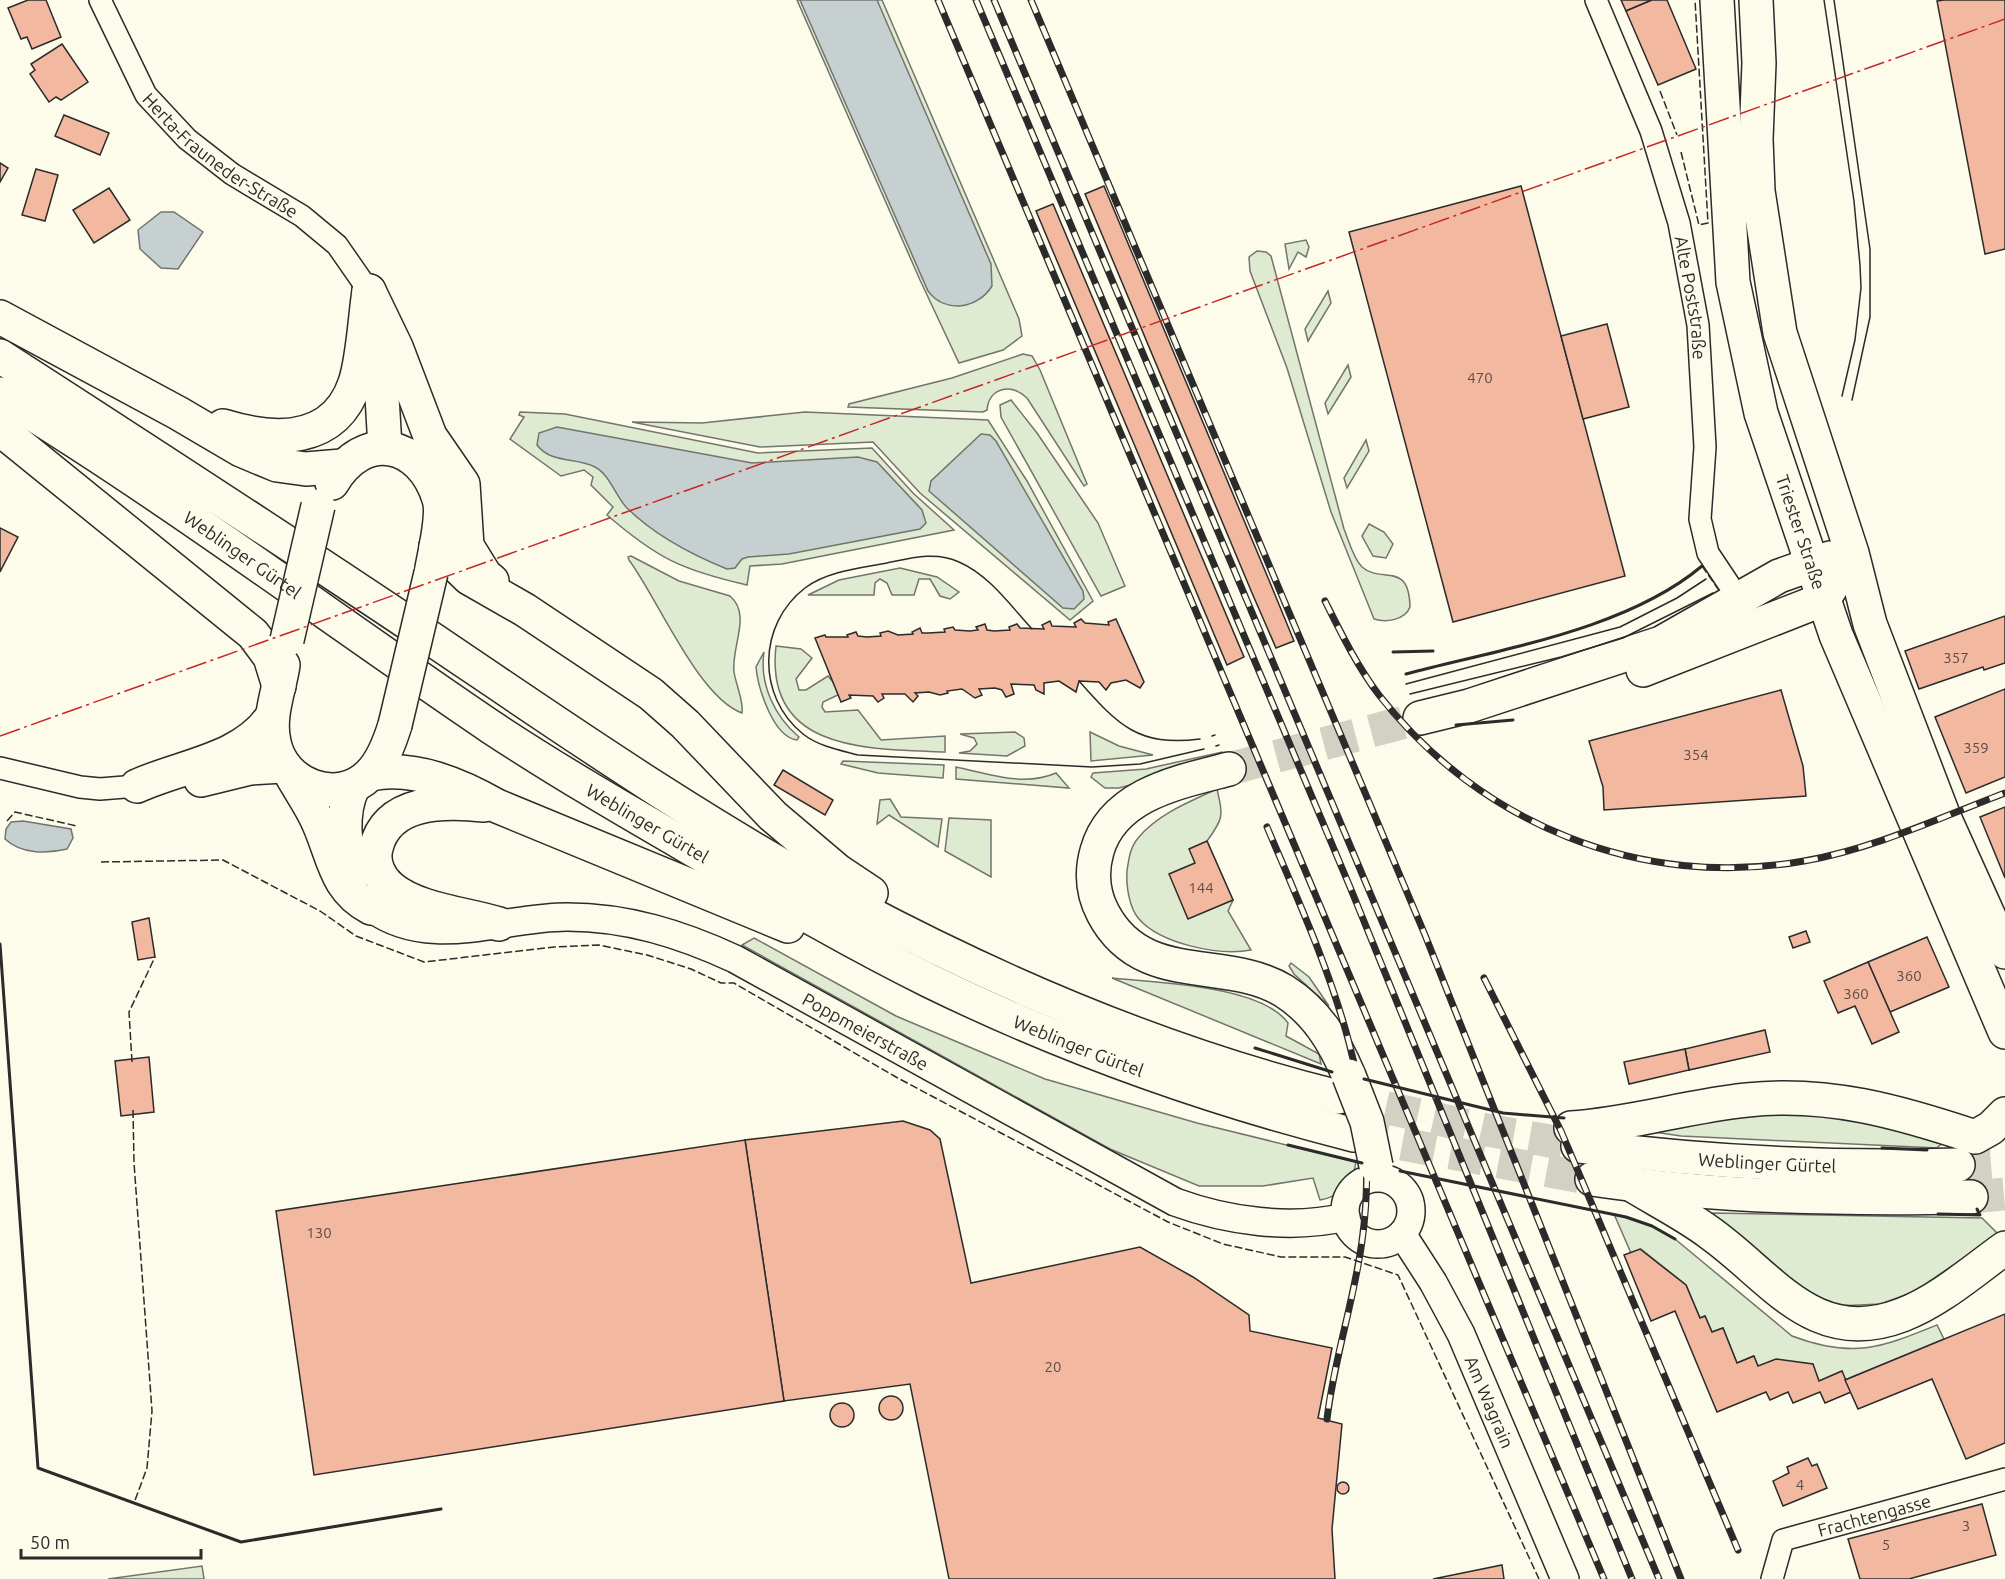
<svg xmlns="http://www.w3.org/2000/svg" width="2005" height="1579" viewBox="0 0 2005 1579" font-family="Ubuntu,sans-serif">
<rect width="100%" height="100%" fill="#fdfbea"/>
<g fill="#deebd1" stroke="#74746e" stroke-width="1.5">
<polygon points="797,0 882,0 1019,319 1022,336 1003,350 959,363 920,280"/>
<polygon points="1306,240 1309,247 1306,257 1298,252 1289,269 1285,244"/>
<path d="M1257,251l9,1 5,4 73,273c5,12 9,29 18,38 19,17 47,-7 48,40 -5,13 -24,16 -36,12l-43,-107 -44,-144 -37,-97 -1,-14z"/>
<polygon points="1328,291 1331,303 1308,341 1305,329"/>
<path d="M1023,354l9,2 8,14 47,114 -3,2 -57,-88c-15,-15 -38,-11 -40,12l-4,2 -135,-5 1,-3 103,-26z"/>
<polygon points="1348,365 1351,377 1328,414 1325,403"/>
<polygon points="1011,400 1037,433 1098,523 1125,586 1101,596 1001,417 1000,405"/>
<path d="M520,412l45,2 193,39 114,-5 41,45 41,37 -172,34 -32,2 -3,19c-65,-15 -89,-26 -140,-70l6,-8 -22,-22 2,-8 -9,-7 -23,6 -51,-37 14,-22 -5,-2z"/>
<polygon points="805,412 988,420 1027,481 1093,601 1070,620 920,493 873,442 760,447 632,422 702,423"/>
<polygon points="1366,440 1369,451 1347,488 1344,478"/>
<polygon points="1369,524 1384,532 1393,544 1386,558 1373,556 1362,536"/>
<path d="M631,556l48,25 51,15c22,19 1,50 4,76 2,13 10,30 8,41 -44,-16 -84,-114 -113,-153l-1,-3z"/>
<polygon points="900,568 937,577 959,592 950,599 940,596 930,579 919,579 914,595 892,595 887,583 880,579 875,583 874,595 808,595 839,580"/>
<path d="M776,646l25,3 11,9 -16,21 3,11h7l22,-14 14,17 -19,9 -1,5 3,5 33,-2 23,30 64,-4v16c-74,-3 -181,1 -169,-106z"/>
<path d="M764,652c-5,32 11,65 35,85l-2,3c-24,-3 -39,-52 -41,-73z"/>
<polygon points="1015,732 1024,738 1025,746 1007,756 959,753 970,751 977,744 974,738 960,734"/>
<polygon points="1090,732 1119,746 1153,755 1091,761"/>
<polygon points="1222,752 1225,759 1119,788 1105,788 1091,777 1093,773 1146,769"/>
<polygon points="843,761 944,765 943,778 878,773 841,764"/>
<path d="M956,767c33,7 68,20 100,6l13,15 -113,-9z"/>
<path d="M1217,789c6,27 7,29 -10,52l26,59 -5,11 23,39c-32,6 -90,-6 -112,-31 -10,-11 -13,-34 -12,-48 2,-13 3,-24 12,-34 19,-23 52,-36 78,-48z"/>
<polygon points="890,799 901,817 942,819 938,847 889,815 877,824 880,800"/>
<polygon points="949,818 991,820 991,877 945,851"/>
<path d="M754,938l142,78 149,63 152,44 159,39c-3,21 -14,34 -36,38l-7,-22 -50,8h-64l-89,-37 -368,-204z"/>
<polygon points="1291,963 1309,977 1329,1006 1294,974 1289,966"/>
<path d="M1112,978c45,5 149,7 176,45l-2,13 33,18 2,10z"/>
<polygon points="1816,1112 1944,1141 1937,1148 1681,1136 1647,1131 1751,1113"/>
<polygon points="1713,1213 1982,1218 1998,1234 1914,1292 1880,1304 1838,1306 1806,1293 1712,1218"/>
<path d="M1614,1214l38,12 23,13 117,97c61,23 88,12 145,-11l7,14 -99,41 -3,-9 -23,10 -7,-17 -54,2 -5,-10 -16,7 -14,-35 -11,4 -7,-16 -5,2 -14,-33 -45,-36 -10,4z"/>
<polygon points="202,1566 204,1579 108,1579"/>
</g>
<g fill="#c7d0d0" stroke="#74746e" stroke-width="1.5">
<path d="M800,0h77l114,264 1,22c-14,23 -47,28 -64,5z"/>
<polygon points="161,212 174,212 203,232 178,269 161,268 140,249 138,230"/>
<path d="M557,427l195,36 106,-6 19,5 45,48 4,13 -6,6 -131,25 -41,3 -6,2 -7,9 -8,1c-37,-15 -73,-34 -101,-62 -11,-12 -16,-32 -31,-40 -18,-10 -44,-3 -58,-22l2,-12z"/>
<polygon points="981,434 990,435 996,441 1083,591 1084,599 1074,609 1063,608 929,491 931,481"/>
<path d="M23,821l48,8 2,9 -6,11c-21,5 -46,5 -62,-10l1,-10 5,-7z"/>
</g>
<g fill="#f2b8a0" stroke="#2b2b2b" stroke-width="1.5">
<polygon points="28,0 46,0 61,37 32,49 27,37 21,39 8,8"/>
<polygon points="1621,0 1652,0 1626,11"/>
<polygon points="1652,0 1667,0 1696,69 1658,85 1626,11"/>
<polygon points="1944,0 2005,0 2005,249 1985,254 1937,1"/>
<polygon points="62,44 88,82 61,100 56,97 49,102 30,74 35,70 31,64"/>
<polygon points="64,115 109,133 100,155 55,136"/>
<polygon points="0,163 8,168 0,182"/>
<polygon points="36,169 58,175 45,221 22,215"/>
<polygon points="1104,186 1271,585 1294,641 1276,648 1252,593 1085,194"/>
<polygon points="1521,186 1625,576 1453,622 1349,232"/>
<polygon points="109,188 130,220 94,243 73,210"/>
<polygon points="1053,204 1244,657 1227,665 1036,211"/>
<polygon points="1607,324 1629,407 1583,419 1561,336"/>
<polygon points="0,528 18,537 0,572"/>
<polygon points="2005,616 2005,663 1984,670 1983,667 1919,689 1905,651"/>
<polygon points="1081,619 1085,623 1109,625 1108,622 1116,619 1144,682 1140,688 1126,680 1111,683 1106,690 1099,682 1079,681 1076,692 1059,681 1044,683 1044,694 1036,690 1034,685 1011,684 1014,694 1006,697 1002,690 995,688 979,689 982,695 975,698 962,689 947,691 948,693 940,695 929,692 915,693 918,696 913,702 905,694 882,694 884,698 878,702 873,696 849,695 851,698 841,702 815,638 825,635 826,637 848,637 847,635 856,632 858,636 867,637 881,636 880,633 888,631 898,635 913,634 912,632 920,628 922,633 928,633 945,632 944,629 953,627 955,630 970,631 978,630 976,627 985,624 987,630 994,631 1010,630 1009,627 1017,624 1020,628 1044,629 1042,625 1050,621 1052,626 1076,627 1074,623"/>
<polygon points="2005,689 2005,777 1966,793 1935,717"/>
<polygon points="1781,690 1803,766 1806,796 1604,810 1603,787 1589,741"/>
<polygon points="783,770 833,800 825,815 774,785"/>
<polygon points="2005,807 2005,878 1980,817"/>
<polygon points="1207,841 1233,900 1188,919 1169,874 1195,863 1189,849"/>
<polygon points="149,918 155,957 138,960 132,922"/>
<polygon points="1806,931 1810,942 1793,948 1789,937"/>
<polygon points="1927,937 1949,987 1890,1012 1868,962"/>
<polygon points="1868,962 1899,1032 1872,1044 1855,1006 1838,1013 1824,981"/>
<polygon points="1765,1030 1770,1052 1689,1070 1685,1049"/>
<polygon points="1685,1049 1689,1070 1629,1084 1624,1062"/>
<polygon points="149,1057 154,1112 121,1116 115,1061"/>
<polygon points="903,1121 930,1130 940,1139 971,1283 1140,1247 1193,1277 1249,1315 1250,1331 1332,1348 1318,1418 1342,1424 1332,1529 1335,1579 949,1579 910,1384 784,1401 745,1140"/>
<polygon points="745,1140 784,1401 314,1475 276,1211"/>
<polygon points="1640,1249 1686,1285 1700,1318 1705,1316 1712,1332 1723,1328 1737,1363 1754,1356 1758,1366 1776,1359 1813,1364 1819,1381 1842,1371 1851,1392 1825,1403 1820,1392 1793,1403 1788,1392 1770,1400 1766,1392 1717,1412 1675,1311 1651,1321 1624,1255"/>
<polygon points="2005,1314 2005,1443 1966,1459 1932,1379 1858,1409 1845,1380"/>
<circle cx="891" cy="1408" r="12"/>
<circle cx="842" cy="1415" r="12"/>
<polygon points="1808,1458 1812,1466 1817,1464 1827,1488 1783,1506 1773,1481 1789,1473 1787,1467"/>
<circle cx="1343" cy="1488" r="6"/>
<polygon points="1982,1504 1996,1555 1909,1579 1860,1579 1848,1539"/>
<polygon points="1502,1565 1504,1579 1433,1579"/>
</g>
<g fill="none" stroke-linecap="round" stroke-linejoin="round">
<g stroke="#d3d1c4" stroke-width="33" stroke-dasharray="33 16" stroke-linecap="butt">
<polyline points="1229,769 1420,718"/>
<polyline points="1338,1097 1487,1130 1578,1146"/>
<polyline points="1354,1135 1592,1179"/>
<polyline points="1958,1165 2005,1161"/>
<polyline points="1971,1197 2005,1194"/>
</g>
<g stroke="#2b2b2b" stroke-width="24">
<g id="minor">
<path id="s1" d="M100,0l46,95 41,44 45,35 70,42 35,29 32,46"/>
<path id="s2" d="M1596,0l55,131 28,92 19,102 7,122 -5,72 8,34 24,36 12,5"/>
<polyline points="0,768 80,787 100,789 137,786"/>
<path id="s3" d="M1772,1579l11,-39 222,-61"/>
</g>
</g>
<g stroke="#2b2b2b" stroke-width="30">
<g id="tertiary">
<path id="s4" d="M371,908c59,43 130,9 196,9 60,0 114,17 168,42l440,243c52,19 115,28 171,15"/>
<circle cx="1378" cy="1211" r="33"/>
<path id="s5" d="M1402,1234l31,48 28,52 104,245"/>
</g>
</g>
<g stroke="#2b2b2b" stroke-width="36">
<g id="primary">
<path id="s6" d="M1717,0l16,282 28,131 75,222 169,397"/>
<polyline points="1756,0 1759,63 1756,139 1758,191 1780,333 1852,553 1870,624 1944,817 2005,952"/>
<polyline points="369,291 396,347 430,436 463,484 467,546 485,575 492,581"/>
<polyline points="0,317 178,413 241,450 277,465 306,469 342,466"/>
<polyline points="378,330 385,447"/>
<path d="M0,356c141,91 281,182 420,275 141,95 281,193 431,273 154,82 317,151 487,193"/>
<path id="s7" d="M0,394c169,103 327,222 491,333 71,47 146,90 220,133 72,42 144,84 219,121 135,66 278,117 424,154"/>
<path d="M223,426c52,16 112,18 132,-43 8,-23 10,-66 14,-92"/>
<polyline points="0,429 253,634 270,657 279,686"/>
<path d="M332,483c32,-54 89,-42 107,16 5,16 -4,52 -7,69"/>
<polyline points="436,546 469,578 525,610 651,694 685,724 773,816 838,871 871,893"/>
<path d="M283,665c-4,26 -15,51 -9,77 8,43 64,65 96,32 13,-13 20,-33 25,-49"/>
<polyline points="1643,670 1824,599 1835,581"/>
<polyline points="1420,718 1469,706 1661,643 1779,576 1830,558"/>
<path d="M1229,769c-50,13 -116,25 -132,82 -6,21 -4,43 6,62 39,75 122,42 181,78 33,21 50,50 65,85"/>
<path d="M371,774c43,-9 89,11 126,32l291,120"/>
<path d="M292,776c9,16 20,31 27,48 15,34 16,65 52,84"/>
<polyline points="201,780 250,768 283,766"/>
<path d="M137,786c44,-20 105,-26 134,-68"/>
<path d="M353,787c-12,25 -10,61 2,86"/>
<path d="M484,805c-40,-4 -97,-5 -108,43 -4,15 4,31 15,40 26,22 76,26 108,36"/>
<path d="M1571,1128c60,-4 117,-22 176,-28 80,-9 153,12 228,37l16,-9 14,-14"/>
<path id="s8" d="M1578,1146c127,16 252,23 380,19"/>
<path d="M1592,1179c126,19 252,20 379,18"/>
<path d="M1632,1185c26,16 54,30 78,48 62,44 104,116 192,82 37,-14 71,-44 103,-67"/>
</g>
</g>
<use href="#minor" stroke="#fdfbea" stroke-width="21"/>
<use href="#tertiary" stroke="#fdfbea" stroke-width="27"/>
<use href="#primary" stroke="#fdfbea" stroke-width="33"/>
<g stroke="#2b2b2b" stroke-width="1.5">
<polyline points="1824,0 1854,201 1860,265 1861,288 1855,340 1842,396"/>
<polyline points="1834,0 1870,249 1870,317 1852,400"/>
<path d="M1032,629c-22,-24 -43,-54 -73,-67 -23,-11 -48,-4 -72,1 -26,5 -60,8 -82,25 -47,36 -49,108 -2,146 15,12 36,16 55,21l234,12 48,-3 64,-15"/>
<path d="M1079,681c39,44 59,66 121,58"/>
<polyline points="1406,684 1620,627 1677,598 1706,579"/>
<polyline points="1410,694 1561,657 1623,638 1713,593"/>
<polyline points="1212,736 1215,735"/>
<polyline points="1216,746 1219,745"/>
</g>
<g stroke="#2b2b2b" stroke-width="7">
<g id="rail">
<polyline points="938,0 1604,1579"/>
<polyline points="976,0 1350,887 1632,1579"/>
<polyline points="994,0 1659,1579"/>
<polyline points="1031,0 1425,935 1681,1579"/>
<path d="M1325,601c16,32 32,65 54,94 101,129 262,195 425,166 69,-12 135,-43 201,-68"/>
<path d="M1267,827c59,139 117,258 95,414 -8,60 -28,118 -35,178"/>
<polyline points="1484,978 1561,1131 1738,1550"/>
</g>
</g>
<use href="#rail" stroke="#fdfbea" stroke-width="4.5" stroke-dasharray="14" stroke-linecap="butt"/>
<g stroke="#2b2b2b" stroke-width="36" stroke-linecap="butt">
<g id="primary-bridge">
<polyline points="287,640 318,506"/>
<polyline points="395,725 431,573"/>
<polyline points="1349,1076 1367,1122 1376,1166"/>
</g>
</g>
<use href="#primary-bridge" stroke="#fdfbea" stroke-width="33"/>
<g stroke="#2b2b2b" stroke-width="1.5" stroke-dasharray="8 3" stroke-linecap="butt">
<polyline points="1660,91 1677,135"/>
<polyline points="1681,152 1699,225 1708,223 1695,0"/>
<polyline points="1702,566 1721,593"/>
<polyline points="7,821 15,812 77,826"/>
<polyline points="101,862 223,860 320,911 356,936 424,962 554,947 599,945 647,955 691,969 721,983 734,983 896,1077 1168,1222 1223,1244 1281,1257 1345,1257 1398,1275 1539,1579"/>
<polyline points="132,1062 129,1012 155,957"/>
<polyline points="133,1110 134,1163 152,1411 147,1468 134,1503"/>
</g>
<g stroke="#2b2b2b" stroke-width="3">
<polyline points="1393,652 1433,651"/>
<path d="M1406,674c94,-25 220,-44 296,-108"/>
<polyline points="1456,725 1513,720"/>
<polyline points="0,944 38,1468 241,1542 441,1509"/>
<polyline points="1255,1048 1332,1072"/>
<polyline points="1364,1079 1503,1113 1564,1118"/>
<polyline points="1288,1145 1362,1163"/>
<polyline points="1882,1148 1927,1150"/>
<polyline points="1400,1171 1626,1217 1652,1226 1675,1239"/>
<polyline points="1938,1214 1980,1215 1977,1209"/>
</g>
<polyline stroke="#c62828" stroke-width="1.5" stroke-dasharray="21 4.5 3 4.5" stroke-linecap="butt" points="0,736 2005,19"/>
</g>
<g text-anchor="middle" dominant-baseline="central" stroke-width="4.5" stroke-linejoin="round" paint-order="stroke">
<g font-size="15" fill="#5d4e48">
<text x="1480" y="377">470</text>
<text x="1956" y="657">357</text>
<text x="1976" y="747">359</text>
<text x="1696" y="754">354</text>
<text x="1201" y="887">144</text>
<text x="1909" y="975">360</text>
<text x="1856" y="993">360</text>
<text x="319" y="1232">130</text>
<text x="1053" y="1366">20</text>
<text x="1800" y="1484">4</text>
<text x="1966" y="1525">3</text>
<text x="1886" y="1544">5</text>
</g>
<g font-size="18" fill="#2b2b2b" stroke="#fdfbea">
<text stroke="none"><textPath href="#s1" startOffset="202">Herta-Frauneder-Straße</textPath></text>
<text stroke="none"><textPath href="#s2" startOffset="314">Alte Poststraße</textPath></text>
<text stroke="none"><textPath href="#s6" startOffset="542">Triester Straße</textPath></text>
<text stroke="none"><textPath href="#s7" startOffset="291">Weblinger Gürtel</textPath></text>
<text stroke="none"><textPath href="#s7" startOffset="777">Weblinger Gürtel</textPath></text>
<text stroke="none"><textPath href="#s4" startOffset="525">Poppmeierstraße</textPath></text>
<text stroke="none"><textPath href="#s7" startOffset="1263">Weblinger Gürtel</textPath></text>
<text stroke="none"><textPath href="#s8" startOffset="190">Weblinger Gürtel</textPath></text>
<text stroke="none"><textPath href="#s5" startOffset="190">Am Wagrain</textPath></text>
<text stroke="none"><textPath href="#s3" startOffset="135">Frachtengasse</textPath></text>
</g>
</g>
<path d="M21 1549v9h180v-9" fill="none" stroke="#2b2b2b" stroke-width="3"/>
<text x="30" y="1549" font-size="18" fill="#2b2b2b" stroke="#fdfbea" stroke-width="4.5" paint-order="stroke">50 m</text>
</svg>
